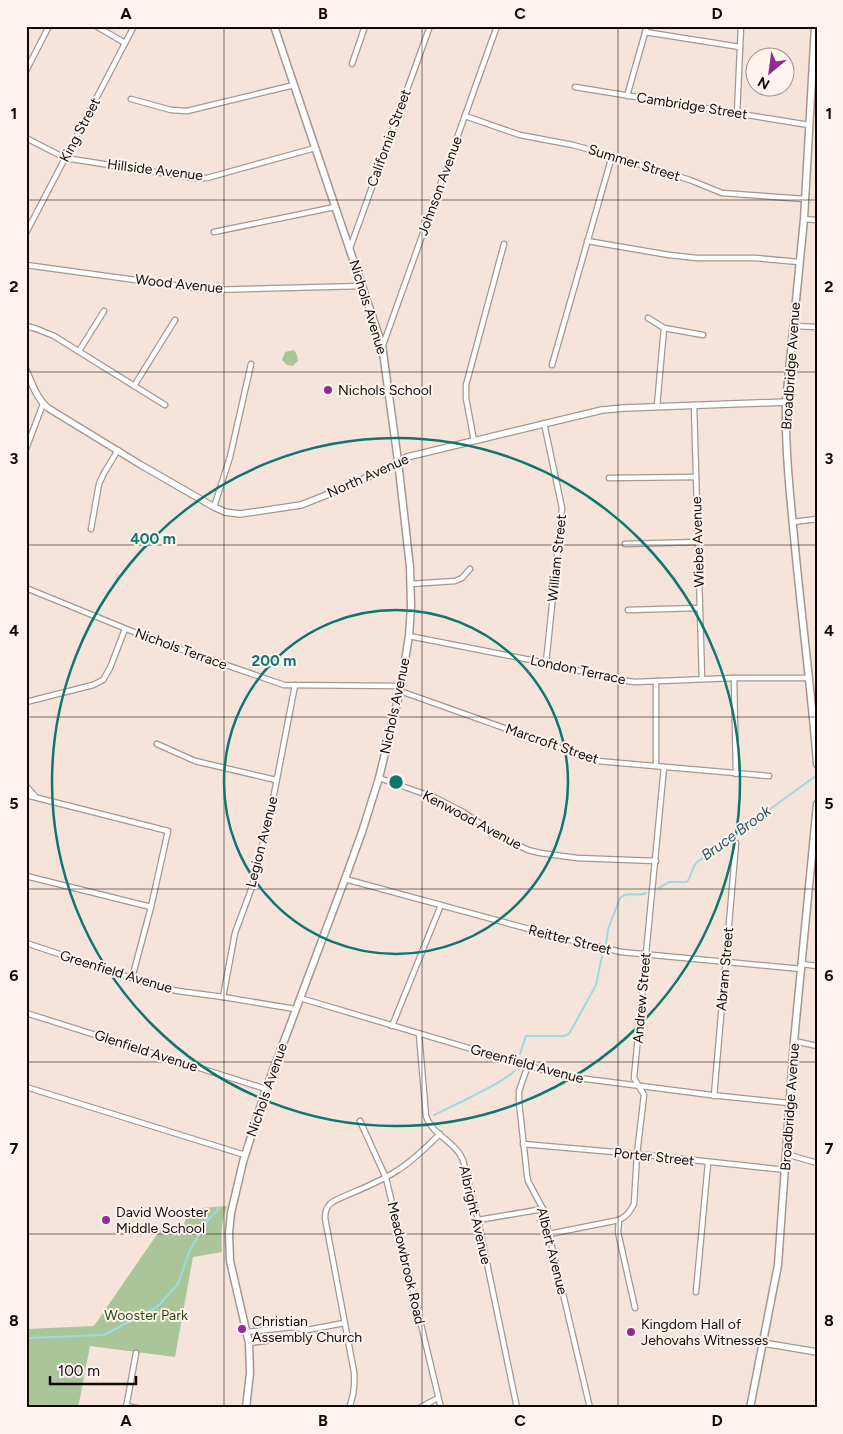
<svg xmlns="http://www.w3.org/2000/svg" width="843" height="1434" viewBox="0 0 843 1434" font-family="Figtree,sans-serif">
<rect width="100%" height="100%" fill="#f6e4db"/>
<g fill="#a9c599">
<polygon points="294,350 297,355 298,361 293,366 287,365 282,360 285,352"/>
<path d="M227,1206c-6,16 -6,29 -5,46l-29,5 -18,100 -85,-11 -12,62h-52v-79l68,-3 66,-96 20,6 9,-27z"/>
</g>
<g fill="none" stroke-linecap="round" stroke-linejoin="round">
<g stroke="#98dbe1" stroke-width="2">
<path d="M659,888l10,-6h18c4,-6 5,-13 9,-19l121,-88"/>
<path d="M606,944l2,-15 12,-31c6,-7 18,-1 26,-5"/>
<polyline points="520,1054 526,1036 564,1036 569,1034 596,985 602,956"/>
<path d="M434,1115c16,-8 74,-34 81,-45"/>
<polyline points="26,1338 104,1335 157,1307 178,1284 190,1250 208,1220 219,1208"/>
</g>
<g stroke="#a7968e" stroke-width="7">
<g id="minor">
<polyline points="96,26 125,43"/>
<polyline points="645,32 740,47"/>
<polyline points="352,64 365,26"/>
<polyline points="26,71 49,26"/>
<polyline points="575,87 809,125"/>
<polyline points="627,96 647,26"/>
<polyline points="131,99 171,110 187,111 294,85"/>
<polyline points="737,114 741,26"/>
<polyline points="465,116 520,135 573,145 612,156 690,180 722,193 805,199"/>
<polyline points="26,138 65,158 193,178 207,178 315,148"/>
<polyline points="804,219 817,220"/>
<polyline points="214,232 335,207"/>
<polyline points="26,233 134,26"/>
<polyline points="587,241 669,255 697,258 755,258 799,262"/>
<polyline points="350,248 430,26"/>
<polyline points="26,265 209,290 362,286"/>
<polyline points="648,318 664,328 703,335"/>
<polyline points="26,326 37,329 54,336 165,405"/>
<polyline points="793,326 817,327"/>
<polyline points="383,345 497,26"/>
<polyline points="79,351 104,311"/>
<polyline points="552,365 612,156"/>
<polyline points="134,386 175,320"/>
<polyline points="694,405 702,679"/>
<polyline points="657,406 664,328"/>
<polyline points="544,423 562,508 546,663"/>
<polyline points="474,441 466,398 466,385 504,244"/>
<polyline points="26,449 43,404"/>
<polyline points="609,478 696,477"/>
<polyline points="214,507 230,457 251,364"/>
<polyline points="793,522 817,519"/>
<polyline points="91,529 99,484 104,473 118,450"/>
<polyline points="625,544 698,542"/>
<polyline points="410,584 455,581 462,578 470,569"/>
<polyline points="26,588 151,639 284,685 401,686"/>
<polyline points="628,610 700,608"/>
<polyline points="409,636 546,663 619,680 635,682 734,678 809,678"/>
<polyline points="734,678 736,774"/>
<polyline points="656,681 656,766"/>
<polyline points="400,691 597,761 769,776"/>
<polyline points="26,702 93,685 103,680 110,668 125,629"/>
<polyline points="157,744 195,761 276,780"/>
<polyline points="379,778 436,798 463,812 496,834 528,850 540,853 577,858 656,861"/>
<polyline points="26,786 35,796"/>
<polyline points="26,795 168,831 151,907 132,978"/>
<polyline points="26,876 151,907"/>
<polyline points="345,879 558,937 621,952 801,969"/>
<polyline points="26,943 155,986 178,991 223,997 295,1009"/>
<polyline points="802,964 817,966"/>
<polyline points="223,997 235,933 252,887 271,810 295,685"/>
<polyline points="300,998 563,1076 711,1095 789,1103"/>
<polyline points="26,1013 266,1089"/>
<polyline points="392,1026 441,905"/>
<path d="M419,1034l7,82c6,19 30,26 37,44l15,60 39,188"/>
<polyline points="794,1041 817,1046"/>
<polyline points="528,1065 519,1091 519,1102 527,1175 528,1181 543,1209 590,1408"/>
<polyline points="26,1087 245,1155"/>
<polyline points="714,1096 736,843"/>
<polyline points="360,1121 386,1178 441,1408"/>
<polyline points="523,1144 637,1154 786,1170"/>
<polyline points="786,1154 817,1163"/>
<polyline points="478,1220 543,1209"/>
<polyline points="619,1220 618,1232 635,1308"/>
<path d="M549,1234l70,-14c8,-4 11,-8 15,-16l3,-50 7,-59 -10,-17 30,-311"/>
<polyline points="696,1292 708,1163"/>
<polyline points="247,1332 293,1327 307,1330"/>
<polyline points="249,1343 295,1337 307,1330 344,1323"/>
<polyline points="126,1406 137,1408"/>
<polyline points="126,1408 136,1353"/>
<path d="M349,1408c5,-12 6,-23 5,-36l-29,-154c0,-8 2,-13 9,-17 21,-10 45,-18 64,-31 16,-10 28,-23 42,-36"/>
<polyline points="419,1408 438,1398"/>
</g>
</g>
<g stroke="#a7968e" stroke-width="8">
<g id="tertiary">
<path d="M26,370c6,14 11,29 22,38l93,57 73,42 11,5 15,2 61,-9 33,-13 52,-23 21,-12 195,-47 22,-2 162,-6"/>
<polyline points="763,1343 817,1352"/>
</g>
</g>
<g stroke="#a7968e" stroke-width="9">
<g id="secondary">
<path d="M815,26l-11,193 -18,183c-1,41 3,83 7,124 7,80 18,159 24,238"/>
<polyline points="246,1408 250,1373 249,1343 230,1261 229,1233 231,1213 243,1162 266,1089 345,879 362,832 379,778 400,691 409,636 411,607 410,567 398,461 382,345 274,26"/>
<polyline points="750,1408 778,1265 794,1041 817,804"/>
</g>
</g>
<use href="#minor" stroke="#fff" stroke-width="4.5"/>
<use href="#tertiary" stroke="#fff" stroke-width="5.5"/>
<use href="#secondary" stroke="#fff" stroke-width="6"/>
</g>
<path fill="none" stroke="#100a07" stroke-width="1" stroke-opacity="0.55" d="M224,26v1382M422,26v1382M618,26v1382M26,200h791M26,372h791M26,545h791M26,717h791M26,889h791M26,1062h791M26,1234h791"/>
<g fill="none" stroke="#0f766e" stroke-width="2.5">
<circle cx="396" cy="782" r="172"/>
<circle cx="396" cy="782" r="344"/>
</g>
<g fill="#922c91" stroke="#fef3ee" stroke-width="2">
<circle cx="328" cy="390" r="5"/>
<circle cx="106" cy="1220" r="5"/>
<circle cx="242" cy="1329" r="5"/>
<circle cx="631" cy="1332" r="5"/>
</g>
<g text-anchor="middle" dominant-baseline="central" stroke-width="4" stroke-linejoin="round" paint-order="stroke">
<g font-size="14" fill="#100a07" stroke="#fef3ee">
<text transform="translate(692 106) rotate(9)">Cambridge Street</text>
<text transform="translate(80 130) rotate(-62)">King Street</text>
<text transform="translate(389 138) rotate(-70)">California Street</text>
<text transform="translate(634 163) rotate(17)">Summer Street</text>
<text transform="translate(155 170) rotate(7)">Hillside Avenue</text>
<text transform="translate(440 186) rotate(-70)">Johnson Avenue</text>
<text transform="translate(179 284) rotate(6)">Wood Avenue</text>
<text transform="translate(368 307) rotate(73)">Nichols Avenue</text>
<text transform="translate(791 366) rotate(-86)">Broadbridge Avenue</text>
<text transform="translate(368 476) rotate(-24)">North Avenue</text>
<text transform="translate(698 542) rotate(-92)">Wiebe Avenue</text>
<text transform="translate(557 558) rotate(-84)">William Street</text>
<text transform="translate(181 649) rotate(20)">Nichols Terrace</text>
<text transform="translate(578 670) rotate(12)">London Terrace</text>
<text transform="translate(395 706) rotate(-78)">Nichols Avenue</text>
<text transform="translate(552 744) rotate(19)">Marcroft Street</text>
<text transform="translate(472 820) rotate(28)">Kenwood Avenue</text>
<text transform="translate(262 842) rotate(-76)">Legion Avenue</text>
<text transform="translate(570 940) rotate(14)">Reitter Street</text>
<text transform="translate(725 969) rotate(-85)">Abram Street</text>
<text transform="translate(116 972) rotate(17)">Greenfield Avenue</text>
<text transform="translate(642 998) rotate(-85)">Andrew Street</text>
<text transform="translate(146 1051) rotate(18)">Glenfield Avenue</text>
<text transform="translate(527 1064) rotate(15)">Greenfield Avenue</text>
<text transform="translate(267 1090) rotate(-71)">Nichols Avenue</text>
<text transform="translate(790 1107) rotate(-86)">Broadbridge Avenue</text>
<text transform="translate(654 1157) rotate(6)">Porter Street</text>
<text transform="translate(475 1215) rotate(77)">Albright Avenue</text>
<text transform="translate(552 1251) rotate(76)">Albert Avenue</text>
<text transform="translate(406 1263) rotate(77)">Meadowbrook Road</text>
</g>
<g font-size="14" fill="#100a07" stroke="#fef3ee" text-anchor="start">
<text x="338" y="390">Nichols School</text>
<text x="116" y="1212">David Wooster<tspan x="116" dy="16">Middle School</tspan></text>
<text x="252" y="1321">Christian<tspan x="252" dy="16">Assembly Church</tspan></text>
<text x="641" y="1324">Kingdom Hall of<tspan x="641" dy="16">Jehovahs Witnesses</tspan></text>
</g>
<g font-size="14" fill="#294b0c" stroke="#fef3ee">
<text x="146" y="1315">Wooster Park</text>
</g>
<g font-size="15" font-style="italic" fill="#225a5f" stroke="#fef3ee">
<text transform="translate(736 833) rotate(-36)">Bruce Brook</text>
</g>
</g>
<circle cx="396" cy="782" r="8" fill="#0f766e" stroke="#fef3ee" stroke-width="2.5"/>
<g font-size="15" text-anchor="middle" font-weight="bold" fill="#0f766e" stroke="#fef3ee" stroke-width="4" stroke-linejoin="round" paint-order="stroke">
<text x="153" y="544">400 m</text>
<text x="274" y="666">200 m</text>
</g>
<rect width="843" height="1434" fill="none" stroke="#fef3ee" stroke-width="55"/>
<g transform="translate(770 72) rotate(209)"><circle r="24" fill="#fef3ee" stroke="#9f9692"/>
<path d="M0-4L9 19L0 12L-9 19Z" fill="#922c91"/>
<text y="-8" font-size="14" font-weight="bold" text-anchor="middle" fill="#100a07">N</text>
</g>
<path d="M50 1376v8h86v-8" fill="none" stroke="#100a07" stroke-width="2.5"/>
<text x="58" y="1376" font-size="15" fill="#100a07" stroke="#fef3ee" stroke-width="4" paint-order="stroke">100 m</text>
<rect x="28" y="28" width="788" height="1378" fill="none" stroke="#100a07" stroke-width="2"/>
<g font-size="16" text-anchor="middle" font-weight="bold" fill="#100a07">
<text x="126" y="19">A</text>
<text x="323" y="19">B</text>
<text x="520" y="19">C</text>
<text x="717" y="19">D</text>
<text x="14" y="119">1</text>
<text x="829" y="119">1</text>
<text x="14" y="292">2</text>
<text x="829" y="292">2</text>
<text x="14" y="464">3</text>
<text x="829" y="464">3</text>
<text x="14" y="636">4</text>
<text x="829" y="636">4</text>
<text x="14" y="809">5</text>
<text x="829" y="809">5</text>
<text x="14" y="981">6</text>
<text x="829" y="981">6</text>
<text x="14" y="1154">7</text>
<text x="829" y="1154">7</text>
<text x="14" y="1326">8</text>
<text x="829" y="1326">8</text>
<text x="126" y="1426">A</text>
<text x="323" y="1426">B</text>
<text x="520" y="1426">C</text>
<text x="717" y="1426">D</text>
</g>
</svg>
